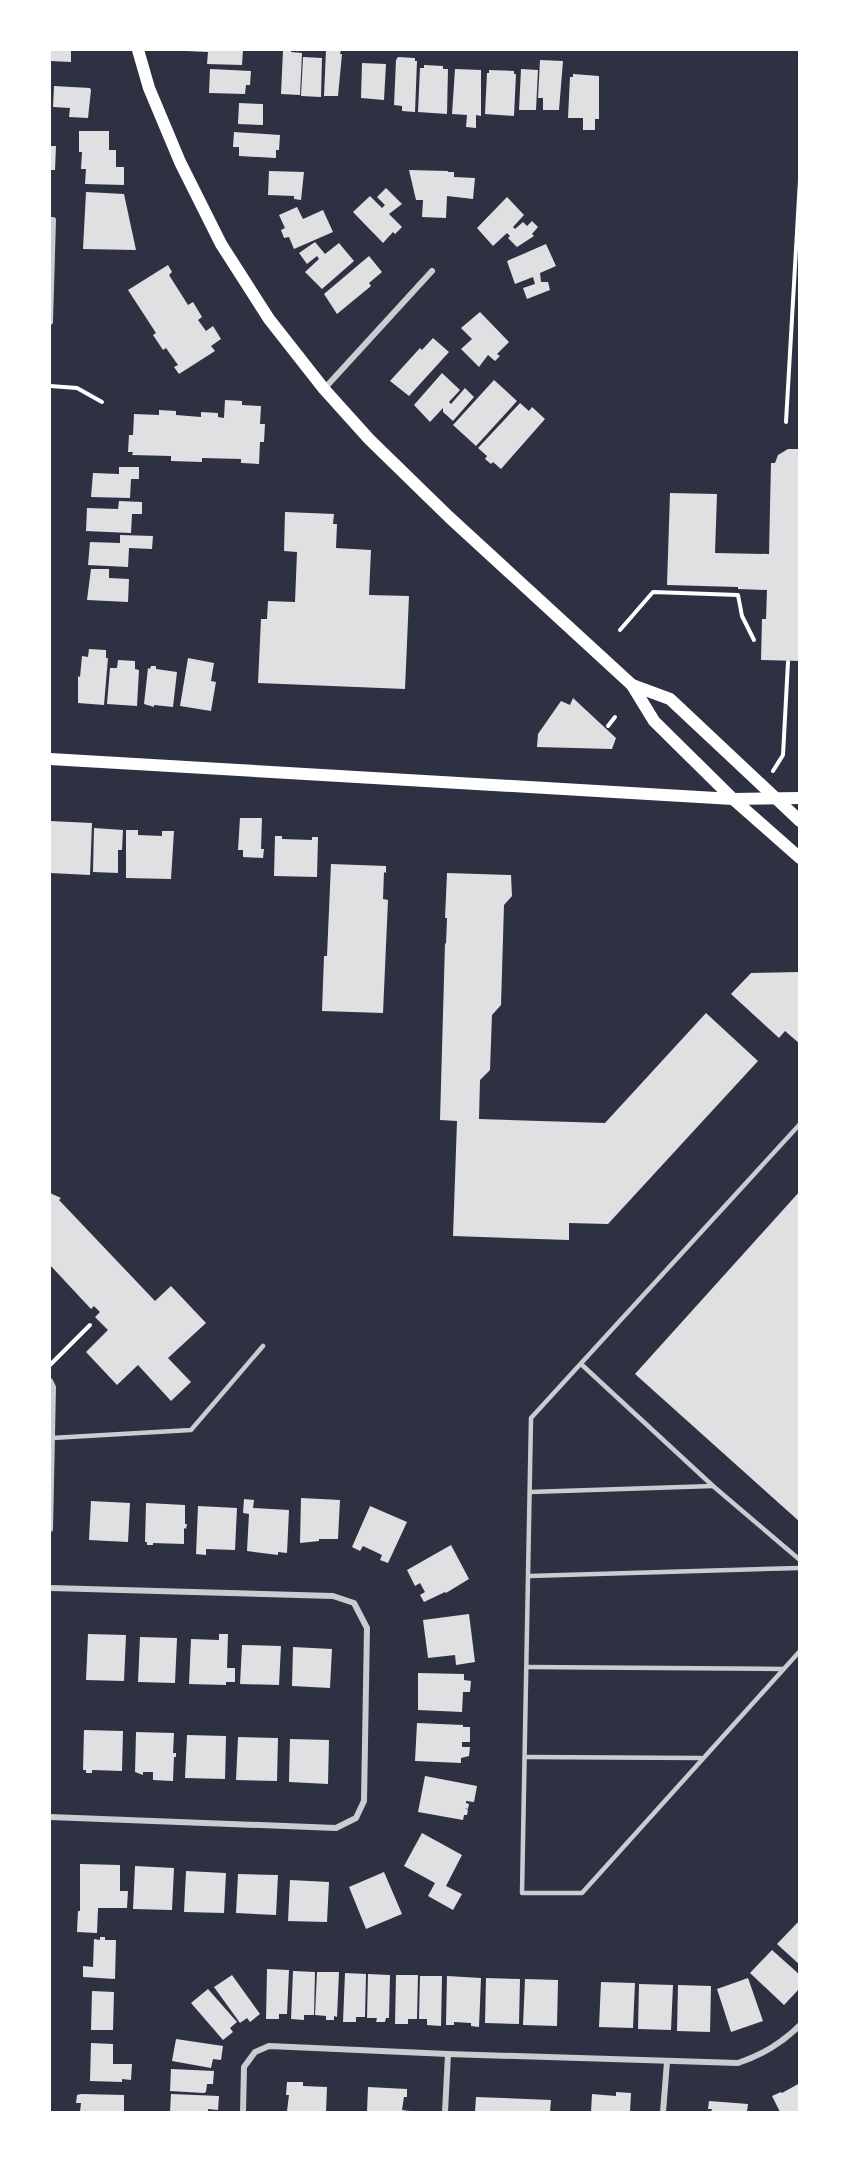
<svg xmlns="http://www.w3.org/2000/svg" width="849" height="2162" viewBox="0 0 849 2162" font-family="'Noto Sans',sans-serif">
<rect width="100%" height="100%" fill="#2d3142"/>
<g fill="#e0e0e3">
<polygon points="50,50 71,50 71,62 50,61"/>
<polygon points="186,50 243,50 242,65 207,64 208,52 186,51"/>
<polygon points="283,50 291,50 291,52 302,53 300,95 281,94"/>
<polygon points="326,50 341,50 340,54 342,54 338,96 324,96"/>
<polygon points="303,57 322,58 321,97 301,96"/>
<polygon points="398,57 415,58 415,61 417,61 415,112 402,111 402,106 394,105 396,60"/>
<polygon points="540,60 563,61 559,110 543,110 543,98 538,98"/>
<polygon points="362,63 386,64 384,100 361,98"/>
<polygon points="424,65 443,66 443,69 448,69 447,114 418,112 420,68 424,68"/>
<polygon points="210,69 251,71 250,85 246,85 245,94 209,93"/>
<polygon points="455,69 481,70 481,116 476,115 476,128 466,127 467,115 452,114"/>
<polygon points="521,69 538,70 536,110 519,110"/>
<polygon points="489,70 514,71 514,74 516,74 514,116 485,114 487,73 489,73"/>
<polygon points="573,74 599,76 599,119 595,119 595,130 583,130 583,118 568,118 570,77 573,77"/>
<polygon points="54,86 90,88 91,90 88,118 69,117 70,108 53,107"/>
<polygon points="239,103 263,104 263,125 238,124"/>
<polygon points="79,131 109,131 109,150 116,150 116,167 124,167 124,185 85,184 86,169 81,169 82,152 79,152"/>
<polygon points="234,132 280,135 279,150 276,150 276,158 239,156 239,147 233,147"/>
<polygon points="50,146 56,146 55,170 50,170"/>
<polygon points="409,170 448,171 448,172 454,172 454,177 475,178 473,199 447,196 446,218 422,217 423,200 416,200"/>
<polygon points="269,171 304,172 301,200 294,199 294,196 268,195"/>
<polygon points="386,188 402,204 389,214 402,227 395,234 393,232 383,243 353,212 370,196 382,208 385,205 377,197"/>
<polygon points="86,192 124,194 136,250 83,249"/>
<polygon points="507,197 524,215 513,227 515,229 523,222 527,226 532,221 538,227 532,234 534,236 517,247 508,238 510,236 507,233 493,246 477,228"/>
<polygon points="297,207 303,219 323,210 333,232 294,249 289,237 284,238 281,230 285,228 279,215"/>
<polygon points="315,242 325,254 339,243 354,261 322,289 305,272 319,259 317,256 307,264 299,253"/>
<polygon points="546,244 556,266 540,273 541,282 548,282 550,290 527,299 523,288 535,284 533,277 515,284 507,261"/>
<polygon points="369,256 382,272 369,283 371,286 337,314 324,294"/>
<polygon points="168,265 172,272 169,275 188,305 193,302 202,317 198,320 206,331 213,326 221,339 211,346 215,351 179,374 174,367 178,365 166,348 163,350 153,335 156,333 128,290"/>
<polygon points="480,312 509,342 497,354 500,356 495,361 488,355 479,367 461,349 472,339 461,328"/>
<polygon points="433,338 449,352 409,396 390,381 420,348 422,350"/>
<polygon points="442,373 460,390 449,402 451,404 465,388 474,397 453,421 443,412 443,408 430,422 414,405"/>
<polygon points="494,380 517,401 476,446 453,425"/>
<polygon points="225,400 242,401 242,405 261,406 260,424 265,424 264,442 260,442 259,464 241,463 241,459 202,458 202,462 171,461 171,456 132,455 133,452 128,452 129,435 133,435 134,414 159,415 159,410 176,411 176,415 201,417 201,412 218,413 218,417 224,418"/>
<polygon points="520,403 529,411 532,407 545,419 501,469 493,462 491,464 485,459 487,456 478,448"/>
<polygon points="788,449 800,449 800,661 761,660 762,619 766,619 767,590 738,589 738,587 667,585 670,493 717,494 715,553 769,554 771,463 775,463 778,455"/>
<polygon points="119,467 139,467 139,479 131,479 130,498 91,497 93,473 119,474"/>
<polygon points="119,501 142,502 142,514 132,514 131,533 86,531 87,508 118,509"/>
<polygon points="285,512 334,514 333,524 337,524 336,548 371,550 369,595 409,596 405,689 258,683 261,619 267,619 268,601 295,602 297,552 284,551"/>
<polygon points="120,535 153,536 152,549 129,548 128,567 88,565 90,542 120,543"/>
<polygon points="91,569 109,569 109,578 129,579 128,602 87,600"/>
<polygon points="89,649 106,650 106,658 108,658 104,705 78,703 78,676 80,677 82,656 88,657"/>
<polygon points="188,658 214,663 211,681 216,682 211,711 180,706"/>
<polygon points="118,660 135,661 135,669 139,670 137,706 107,704 110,668 117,668"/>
<polygon points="151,666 156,666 156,669 177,672 173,707 154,705 154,707 144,704 148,668 150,669"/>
<polygon points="573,698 616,738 612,749 537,747 538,734 561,701 570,705"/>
<polygon points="240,818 262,818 261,849 264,849 263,858 243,857 243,850 238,850"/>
<polygon points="50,821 92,823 90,875 50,873"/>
<polygon points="94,828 123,830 122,850 118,850 118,873 93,872"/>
<polygon points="126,830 138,830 138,835 162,836 162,831 174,831 171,879 126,878"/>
<polygon points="275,836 282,836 282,839 312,840 312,837 318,837 317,877 274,876"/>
<polygon points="331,864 386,866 386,873 384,872 383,899 388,900 383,1013 322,1011 324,956 327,956"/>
<polygon points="447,873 511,875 512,896 504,905 501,1005 492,1015 490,1070 480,1080 479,1119 605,1123 706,1013 758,1061 608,1224 569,1223 569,1240 453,1236 457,1121 440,1120 445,943 446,944 447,918 445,918"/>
<polygon points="800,972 800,1044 785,1031 779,1038 731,994 751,973"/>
<polygon points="800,1191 800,1522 635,1374"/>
<polygon points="50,1193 61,1198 59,1200 155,1301 171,1286 206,1323 168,1358 191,1382 171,1401 138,1365 117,1385 86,1352 108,1330 95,1317 100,1312 94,1306 91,1309 50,1265"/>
<polygon points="301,1498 340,1500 338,1539 319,1539 319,1541 300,1543"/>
<polygon points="244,1499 254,1500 253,1508 289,1510 287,1553 278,1552 278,1555 247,1551 249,1514 243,1513"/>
<polygon points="91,1501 130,1503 128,1542 89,1540"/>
<polygon points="146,1503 185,1505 185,1524 187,1524 186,1529 184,1528 184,1544 153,1543 153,1545 147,1545 147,1542 145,1542"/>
<polygon points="198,1506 237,1508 235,1550 206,1549 206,1555 196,1554"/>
<polygon points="370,1506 407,1522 388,1563 380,1560 382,1555 363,1546 360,1551 352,1547"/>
<polygon points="451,1545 469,1579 446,1593 445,1592 424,1602 420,1595 425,1592 420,1583 415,1586 407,1570"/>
<polygon points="469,1614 475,1662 456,1665 455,1655 428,1658 423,1620"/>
<polygon points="88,1634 126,1635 124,1681 86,1680"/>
<polygon points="219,1634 228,1634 227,1668 235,1668 235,1682 226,1682 226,1685 189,1684 191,1639 219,1640"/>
<polygon points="140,1637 177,1638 175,1683 138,1682"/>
<polygon points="242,1645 281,1646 279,1685 240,1684"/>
<polygon points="293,1647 332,1649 330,1688 292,1686"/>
<polygon points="418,1673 464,1674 464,1680 471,1681 470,1692 463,1692 462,1712 418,1710"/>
<polygon points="417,1723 463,1725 463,1727 470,1727 470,1742 462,1742 462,1747 470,1747 469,1756 461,1758 461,1763 415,1761"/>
<polygon points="84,1730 123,1731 122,1771 92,1770 92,1773 86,1773 86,1770 83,1770"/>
<polygon points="136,1732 174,1733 173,1753 176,1753 176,1757 174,1757 173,1781 153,1780 153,1772 143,1772 143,1775 135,1772"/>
<polygon points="187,1735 226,1736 225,1779 185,1778"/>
<polygon points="238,1737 278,1738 277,1781 236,1780"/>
<polygon points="290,1739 329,1740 328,1784 289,1782"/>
<polygon points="425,1776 477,1786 474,1802 466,1801 466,1803 469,1804 468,1809 465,1808 468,1810 467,1815 464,1815 463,1820 418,1812"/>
<polygon points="422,1833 462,1855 446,1886 462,1894 453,1910 428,1896 435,1883 404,1866"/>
<polygon points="80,1864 120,1865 120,1891 128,1891 127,1908 98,1908 97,1933 77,1932 78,1911 80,1911"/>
<polygon points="135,1866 174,1868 172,1910 133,1909"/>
<polygon points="186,1871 226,1873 224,1913 184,1912"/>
<polygon points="384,1872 402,1914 366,1929 349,1887"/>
<polygon points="238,1874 278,1875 276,1915 236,1913"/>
<polygon points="290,1880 329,1882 327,1922 288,1921"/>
<polygon points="800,1920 800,1965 777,1944"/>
<polygon points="100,1937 105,1937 105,1940 116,1940 115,1979 83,1977 83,1966 93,1967 94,1939 100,1940"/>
<polygon points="772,1950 800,1975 800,1988 784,2005 750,1973"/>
<polygon points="267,1969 289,1970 287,2014 279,2014 279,2019 266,2019"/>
<polygon points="293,1971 315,1972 314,2015 304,2015 304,2020 291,2019"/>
<polygon points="317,1972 339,1972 337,2017 334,2016 334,2020 326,2020 326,2016 315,2015"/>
<polygon points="345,1973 366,1974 365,2017 356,2017 356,2022 343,2022"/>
<polygon points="368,1974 390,1975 389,2018 386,2018 385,2022 376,2022 377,2018 367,2018"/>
<polygon points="232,1975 260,2014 250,2022 247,2018 240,2023 214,1987"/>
<polygon points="396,1975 418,1975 417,2019 408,2019 408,2024 395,2024"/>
<polygon points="420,1976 442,1976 441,2026 427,2025 427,2019 419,2019"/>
<polygon points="447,1976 481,1978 479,2027 471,2026 471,2023 454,2022 454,2025 446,2025"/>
<polygon points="486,1978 520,1979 519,2024 485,2023"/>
<polygon points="748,1978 763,2021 731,2032 717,1989"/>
<polygon points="525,1979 558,1980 557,2026 523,2025"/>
<polygon points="601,1982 635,1983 633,2028 599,2027"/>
<polygon points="639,1984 673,1985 671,2030 638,2029"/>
<polygon points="678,1985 711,1986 710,2032 677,2031"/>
<polygon points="208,1989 237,2022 230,2028 233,2032 223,2040 191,2003"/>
<polygon points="92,1991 114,1992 113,2030 91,2030"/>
<polygon points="176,2039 223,2046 221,2060 213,2059 211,2068 172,2061"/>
<polygon points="91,2043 113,2044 113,2064 132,2064 131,2080 122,2079 122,2082 90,2081"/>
<polygon points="171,2069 214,2071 213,2084 207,2084 206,2092 204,2093 170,2091"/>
<polygon points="287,2082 303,2082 303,2086 327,2087 326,2112 287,2111 289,2095 286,2095"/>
<polygon points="800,2083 800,2112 780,2112 772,2096 781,2092 782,2093"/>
<polygon points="368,2087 407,2089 407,2097 404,2097 402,2110 410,2111 410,2112 367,2112"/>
<polygon points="616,2092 631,2093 630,2112 591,2112 592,2094 616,2096"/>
<polygon points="81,2094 124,2095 124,2112 80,2112 81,2103 76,2103 77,2095"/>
<polygon points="171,2094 219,2096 218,2110 208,2109 208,2112 170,2112"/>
<polygon points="476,2097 551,2100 550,2112 475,2112"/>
<polygon points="709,2101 748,2104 747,2112 711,2112 712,2109 708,2109"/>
</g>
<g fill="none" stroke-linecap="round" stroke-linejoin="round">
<g stroke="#fff" stroke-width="4">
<polyline points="50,386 77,388 102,402"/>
<polyline points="786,422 800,180"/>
<polyline points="620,630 653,592 738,595 742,616 754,640"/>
<polyline points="608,726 615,717"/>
<polyline points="773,771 783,755 788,662"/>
<polyline points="50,1365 90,1325"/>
</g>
<g stroke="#caccd0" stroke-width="4.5">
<polyline points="800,1124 531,1418 522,1893 582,1893 800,1651"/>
<polyline points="581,1364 713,1486 800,1560"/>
<polyline points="52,1438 191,1430 263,1346"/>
<polyline points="530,1492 713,1486"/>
<polyline points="529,1576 800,1568"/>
<polyline points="527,1667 783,1669"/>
<polyline points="525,1757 701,1758"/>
</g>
<g stroke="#caccd0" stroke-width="6">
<polyline points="50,220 53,220 50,322"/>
<polyline points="324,389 432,271"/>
<polyline points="50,1381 53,1387 50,1529"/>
<polyline points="50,1588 333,1596 354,1603 367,1628 364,1801 356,1818 336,1828 50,1817"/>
<path d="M243,2112l1,-45 11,-15 14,-6 179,8 290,9c25,-9 43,-19 62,-38"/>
<polyline points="445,2112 448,2054"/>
<polyline points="663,2112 667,2062"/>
</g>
<g stroke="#fff" stroke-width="12">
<polyline points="138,50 149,88 180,162 221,244 269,319 324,389 369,439 449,517 632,685 654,721 733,799 800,858"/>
<polyline points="632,685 670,699 800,821"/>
<polyline points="50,759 733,799 800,798"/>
</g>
</g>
<rect width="849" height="2162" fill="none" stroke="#ffffff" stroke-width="102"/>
</svg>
